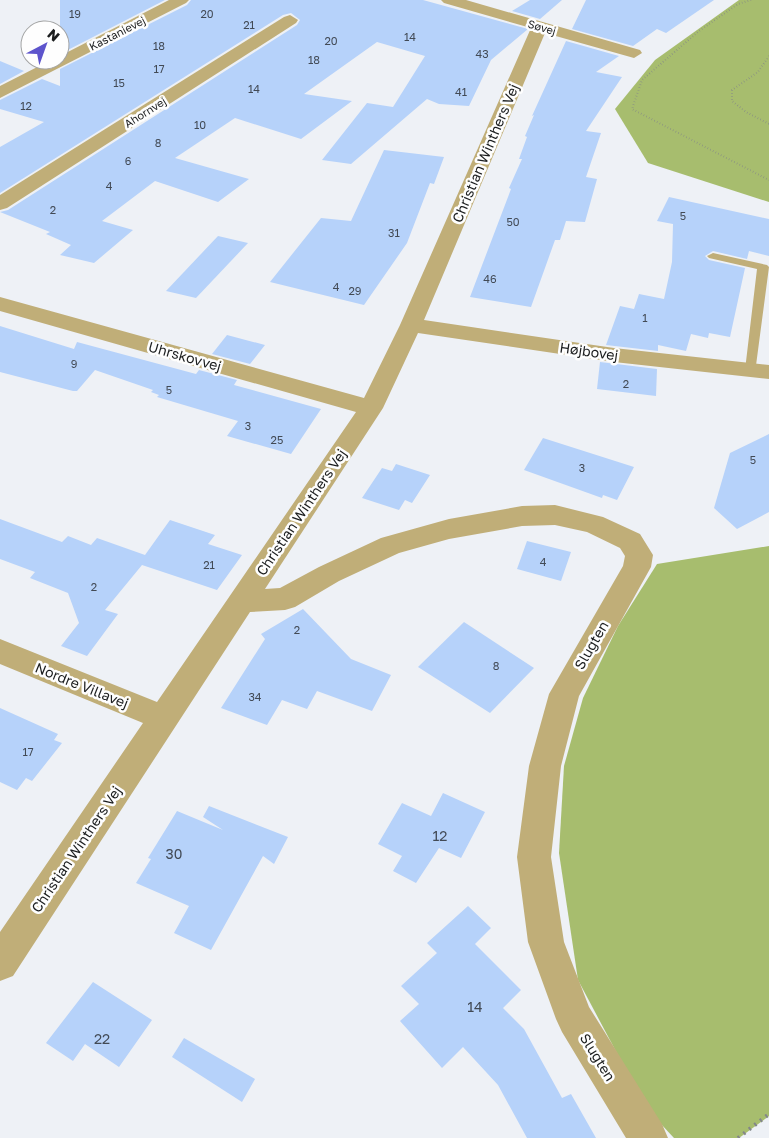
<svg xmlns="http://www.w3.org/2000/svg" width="769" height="1138" viewBox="0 0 769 1138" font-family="'Golos Text',sans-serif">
<rect width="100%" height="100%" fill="#eef1f6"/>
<g fill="#a7bd6e">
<polygon points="739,0 769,0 769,202 648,163 615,109 655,60"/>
<polygon points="769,546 769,1116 739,1138 674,1138 646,1108 578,980 559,853 564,766 583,698 618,626 657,564"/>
</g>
<g fill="#b6d2fa">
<polygon points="60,0 165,0 60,54"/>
<polygon points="191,0 423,0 528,29 491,60 469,106 439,104 427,99 351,164 322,160 367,103 393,107 425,56 377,42 304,94 352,101 301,139 235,118 175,158 249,179 218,202 155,181 102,221 133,230 94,263 60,255 71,245 46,234 50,232 0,212 8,210 297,25 300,20 291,13 283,15 0,193 0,147 44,122 0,109 0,100 42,79 60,86 60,69 187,5"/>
<polygon points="530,0 562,0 540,19 512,11"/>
<polygon points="586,0 714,0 666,33 657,29 633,46 572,29"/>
<polygon points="566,41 619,56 596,72 622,77 586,131 601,133 586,177 597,179 585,222 566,221 560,240 555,240 531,307 470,297 511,189 509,188 522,159 519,159 527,137 525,136 534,115 532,116"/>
<polygon points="0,61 24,71 0,84"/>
<polygon points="384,150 444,157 434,184 430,183 407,243 364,305 270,282 321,218 351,221"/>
<polygon points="669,197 769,219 769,256 749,251 747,259 713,251 705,256 709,260 745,268 730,337 709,333 708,338 691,334 686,351 658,345 658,351 606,345 620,306 634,309 639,294 664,299 672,262 673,224 657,221"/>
<polygon points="218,236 248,243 196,298 166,291"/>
<polygon points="0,326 74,349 77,342 196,374 199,370 237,380 234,385 321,409 291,454 227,436 238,421 157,397 159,395 151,392 153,390 95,370 77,391 73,391 0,372"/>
<polygon points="227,335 265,345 250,364 212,354"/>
<polygon points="600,362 657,369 656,396 597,389"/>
<polygon points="769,434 769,512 737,529 714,508 730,453"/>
<polygon points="543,438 634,467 617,500 603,495 602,498 524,470"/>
<polygon points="396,464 430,475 412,503 405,500 399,510 362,498 382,468 392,471"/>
<polygon points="0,519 62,542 68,536 91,545 97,538 145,555 170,520 215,535 208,544 242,555 217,590 142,565 105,610 118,614 87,656 61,646 79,623 68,593 30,578 35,572 0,559"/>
<polygon points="527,541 571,552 561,581 517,569"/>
<polygon points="303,609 351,659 391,675 372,711 317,691 307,709 282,700 267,725 221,708 265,639 261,634"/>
<polygon points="464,622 534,668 490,713 418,667"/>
<polygon points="0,708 58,734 54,740 62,743 32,781 26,778 17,790 0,782"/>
<polygon points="443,793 485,812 461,858 439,848 416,883 393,871 402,856 378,844 402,803 431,816"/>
<polygon points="209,806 288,837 274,864 263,856 211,950 174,933 189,906 136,883 151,859 148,858 177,811 223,830 203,817"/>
<polygon points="468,906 491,928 475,944 521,990 503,1008 524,1029 562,1098 571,1094 596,1138 527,1138 498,1085 463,1047 442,1068 400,1021 419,1004 401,986 437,953 427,943"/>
<polygon points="93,982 152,1020 119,1067 85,1044 73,1061 46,1043"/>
<polygon points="184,1038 255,1079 242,1102 172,1057"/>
</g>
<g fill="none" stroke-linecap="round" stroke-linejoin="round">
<g stroke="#838689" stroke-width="2" stroke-dasharray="0.5 2.5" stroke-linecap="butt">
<polyline points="751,0 738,4 699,31 642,80 632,109 769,180"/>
<polyline points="769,56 758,72 732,90 732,101 746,112 769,124"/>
</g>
<polyline stroke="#838689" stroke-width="4" stroke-dasharray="2 5" stroke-linecap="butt" points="738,1138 769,1114"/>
<polygon fill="#c0ae78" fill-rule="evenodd" points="713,253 767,265 769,267 755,373 747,373 745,370 757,269 709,258 707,256"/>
<g fill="#c0ae78" fill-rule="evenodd">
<polygon points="169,0 189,0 186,3 0,98 0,86 51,60 60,60 60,56"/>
<polygon points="441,0 466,0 640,50 642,53 634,58 545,33 424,320 614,348 769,365 769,379 614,362 418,333 383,408 265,589 280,588 319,567 381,538 449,519 522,506 555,505 603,517 640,534 653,555 651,567 579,696 561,766 551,857 564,942 589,1007 662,1124 668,1138 626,1138 562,1032 556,1019 528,942 517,857 529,766 549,694 623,566 625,556 620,548 587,532 555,525 522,526 449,539 399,553 339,581 295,607 285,610 250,612 13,976 0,981 0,932 143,723 0,664 0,639 157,702 356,412 0,311 0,297 364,398 400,325 531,28 444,3"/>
<polygon points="290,15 298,20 296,23 7,208 0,210 0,195 284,17"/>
</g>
</g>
<g text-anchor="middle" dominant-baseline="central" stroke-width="5" stroke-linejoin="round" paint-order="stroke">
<g font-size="11" fill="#424a55">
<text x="75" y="13">19</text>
<text x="207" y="13">20</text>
<text x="249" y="24">21</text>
<text x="410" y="36">14</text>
<text x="331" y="40">20</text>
<text x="159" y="45">18</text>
<text x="482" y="53">43</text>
<text x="314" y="59">18</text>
<text x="159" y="68">17</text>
<text x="119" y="82">15</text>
<text x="254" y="88">14</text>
<text x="461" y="91">41</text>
<text x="26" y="105">12</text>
<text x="200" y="124">10</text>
<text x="158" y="142">8</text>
<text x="128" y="160">6</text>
<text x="109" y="185">4</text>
<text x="53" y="209">2</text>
<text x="683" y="215">5</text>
<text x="513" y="221">50</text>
<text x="394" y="232">31</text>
<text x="490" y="278">46</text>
<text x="336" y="286">4</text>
<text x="355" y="290">29</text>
<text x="645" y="317">1</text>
<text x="74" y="363">9</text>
<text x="626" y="383">2</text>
<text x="169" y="389">5</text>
<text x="248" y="425">3</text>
<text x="277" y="439">25</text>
<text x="753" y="459">5</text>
<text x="582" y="467">3</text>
<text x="543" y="561">4</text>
<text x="209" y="564">21</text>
<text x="94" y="586">2</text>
<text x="297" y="629">2</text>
<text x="496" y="665">8</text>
<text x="255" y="696">34</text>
<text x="28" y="751">17</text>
</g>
<g font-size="11" fill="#1b1d1e" stroke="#fefefe">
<text transform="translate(542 27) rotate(16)">Søvej</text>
<text transform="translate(117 33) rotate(-27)">Kastanievej</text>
<text transform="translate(145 112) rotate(-32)">Ahornvej</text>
</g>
<g font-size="14" fill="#1b1d1e" stroke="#fefefe">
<text transform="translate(485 153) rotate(-67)">Christian Winthers Vej</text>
<text transform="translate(589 351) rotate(8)">Højbovej</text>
<text transform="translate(185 356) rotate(16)">Uhrskovvej</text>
<text transform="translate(301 512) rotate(-56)">Christian Winthers Vej</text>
<text transform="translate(591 645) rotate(-60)">Slugten</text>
<text transform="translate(82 685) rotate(22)">Nordre Villavej</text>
<text transform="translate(76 849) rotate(-56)">Christian Winthers Vej</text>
<text transform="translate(598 1057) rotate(58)">Slugten</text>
</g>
<g font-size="14" fill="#424a55">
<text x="440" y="835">12</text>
<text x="174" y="853">30</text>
<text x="475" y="1006">14</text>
<text x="102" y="1038">22</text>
</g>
</g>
<g transform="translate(45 45) rotate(41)"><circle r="24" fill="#fefefe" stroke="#a3a4a4"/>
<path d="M0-4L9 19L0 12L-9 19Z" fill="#5d54cc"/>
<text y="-8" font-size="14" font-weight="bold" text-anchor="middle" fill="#1b1d1e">N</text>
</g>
</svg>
